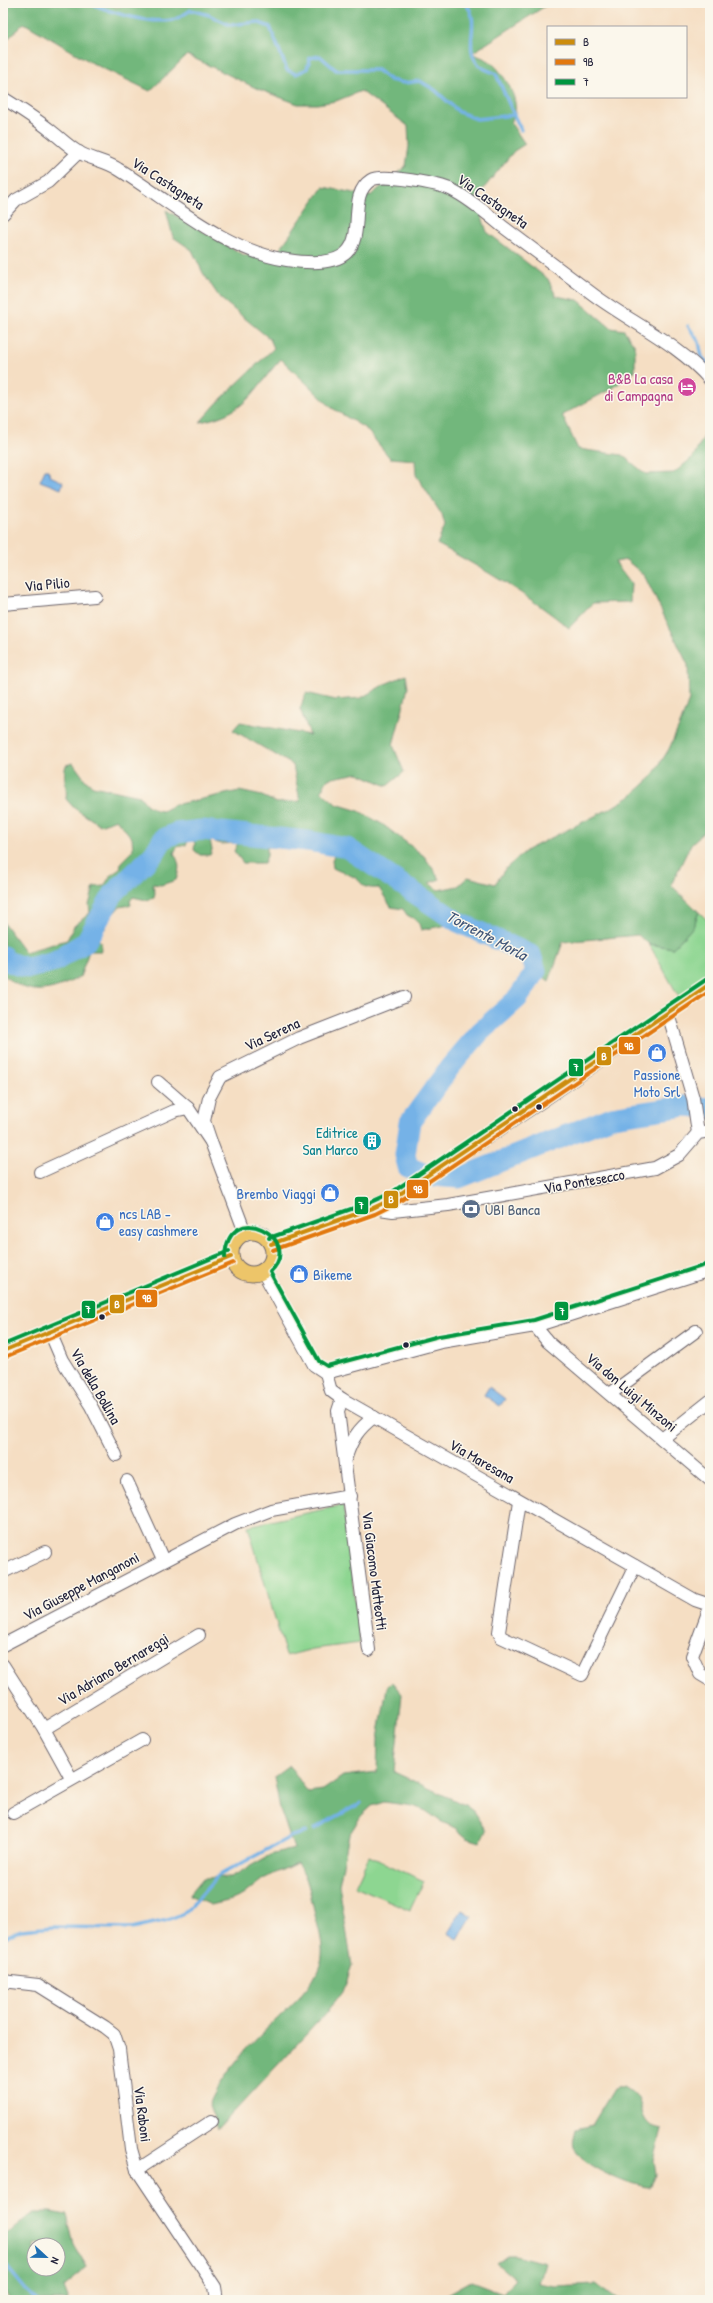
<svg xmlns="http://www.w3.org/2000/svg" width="713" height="2303" viewBox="0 0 713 2303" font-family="'Patrick Hand',sans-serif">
<rect width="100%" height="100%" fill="#fbf7ec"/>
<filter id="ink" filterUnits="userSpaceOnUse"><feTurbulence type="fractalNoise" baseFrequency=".025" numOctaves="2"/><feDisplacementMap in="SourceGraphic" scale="8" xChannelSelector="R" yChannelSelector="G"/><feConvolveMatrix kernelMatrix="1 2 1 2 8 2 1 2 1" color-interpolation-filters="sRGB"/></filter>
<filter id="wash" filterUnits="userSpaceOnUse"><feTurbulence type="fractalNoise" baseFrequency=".012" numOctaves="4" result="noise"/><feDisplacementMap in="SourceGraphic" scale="16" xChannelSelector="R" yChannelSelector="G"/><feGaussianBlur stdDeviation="0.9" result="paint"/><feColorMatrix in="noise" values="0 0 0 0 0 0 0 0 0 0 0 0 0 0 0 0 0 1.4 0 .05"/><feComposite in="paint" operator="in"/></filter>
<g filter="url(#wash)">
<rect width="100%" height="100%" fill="#f5dec3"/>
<g fill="#8dd691" stroke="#587c66">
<polygon points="699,912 710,923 710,976 679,997 649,944 673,948 693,927"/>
<polygon points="343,1505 360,1643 313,1649 286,1656 248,1526"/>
<polygon points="369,1856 424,1881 410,1910 355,1886"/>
</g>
<g fill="#72b77b" stroke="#4a6c5b" fill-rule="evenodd">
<path d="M3,3h105l8,4 27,-4h407l-78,50c7,4 17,6 22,12 12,12 31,42 16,57l15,22 -11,7 -38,47 11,34 61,47 8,17 22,4 33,28 13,2 11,16v25l-22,17 -51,27 16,34 44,6 24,19 28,-1 19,-16 17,-32v401l-19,18 -20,41 28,27 -6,15 -20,21 -24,-4 -11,-9 -75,7 -14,39 -9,-7 -2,-24 -91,-25 -26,5 -3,-9 -11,-6 -4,-6 -12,-2 -12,-19c-19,1 -14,-4 -25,-11 -5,-3 -14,-5 -21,-9l-1,-8 2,-5 -6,-5 -13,-5 -23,-3 -12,5h-13v9l-3,7h-21l-9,-12 4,-8 -17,1 -11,-4 2,10 -2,5h-10l-6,-5 1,-7 -5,-5 -4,7 -9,2 -3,6c6,11 6,15 2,27l-15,5 -9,-1 3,8 -1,6 -8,2 -13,-3 -3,4 1,4 -12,2 -5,6 -9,6 1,9 -12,5 7,10v8h-12l-9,26c-29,15 -52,21 -77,-3v-52l22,30 42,-12 7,-14 16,-13 -1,-8 5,-18 10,-1 7,-11 9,-6 1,-7 12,-12 -1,-12 -16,-19 -16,6 -26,-17 -8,-9c2,-12 -4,-22 0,-34l7,-2 13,18 7,5 47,10 6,8 9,6 7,1 12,-6 65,-14 23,5 15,7 23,-2 -7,-36 -60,-35 7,-8 70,13 -10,-26 6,-16 30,7 25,-2 24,-14 21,-9 2,12 -3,13 -12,45 11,27 -17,14 -29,-13 -30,6 -7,12 15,13 23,7 23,13 42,32 16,23 -11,4 9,7 20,-4 10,-9 27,7 10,-15 22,-19 84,-42 20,-12 20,-18 18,-29 12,-27 8,-22 -1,-35 -44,-90 -18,-15 -11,2 16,21 -1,19 -37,1 -24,25c-42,-34 -84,-58 -132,-84l8,-18 -3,-11 -26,-40 -1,-15 -25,-2 -24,-29 -34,-21 -51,-49c-30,33 -32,53 -81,63l19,-21 55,-53 -4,-9 -50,-41 -17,-25 -11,-23 -19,-13 -7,-27 78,45 34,-3 45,-65 47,9 36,-30 3,-20 -1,-20 -47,-35 -25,10 -19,3h-19l-40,-15 -71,-34 -37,36 -56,-27 -70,-41 -21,21z"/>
<path d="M392,1682l10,12 -8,78 71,33 8,6 13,20 -6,11 -13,-4 -12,-10 -15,-7 -14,-10 -13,-5 -29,-4 -12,4 -11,10 -12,19 -10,50 13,81 -9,25 -16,21 -109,117 -9,-24c14,-34 42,-61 68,-86 16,-16 36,-32 43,-54 6,-17 -2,-37 -6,-54 -4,-17 -5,-34 -17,-48l-34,16 -20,16 -11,5 -21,5 -22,-10 14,-17 28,-1 39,-22 24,-6 -14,-40 -6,-32 15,-11c8,8 11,17 19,26l15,-2 20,-14 34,-4 1,-33 9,-52z"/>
<path d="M624,2086c24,13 12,27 26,39 3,2 8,3 12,4l-8,32 2,14 -6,12c-15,1 -73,-24 -76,-40 -2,-5 1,-13 2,-18l16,-4 22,-36z"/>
<path d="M33,2212h17l17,3 7,30 13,22 -24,20 5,13h-58l-7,-11v-51zM34,2245h24v24h-24z"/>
<polygon points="507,2255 515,2255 545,2263 539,2283 555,2286 595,2284 615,2298 625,2300 437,2300 471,2281 503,2293 515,2279 496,2263"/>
</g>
<g fill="#74b2e7" stroke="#4b6a91">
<polygon points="45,470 48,470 50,476 63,482 61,489 40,481"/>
<polygon points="489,1387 505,1399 500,1406 484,1395"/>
<polygon points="462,1910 472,1916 458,1939 448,1933"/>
</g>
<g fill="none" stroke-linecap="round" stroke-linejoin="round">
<g stroke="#74b2e7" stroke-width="3.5">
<path d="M90,3c22,10 58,21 82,17 6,-1 14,-7 19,-10l18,5 21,10 27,-3 13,5 17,43 9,4 11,-5 3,-11 10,-2 16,14h41l13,10 14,3 16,-2 15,9 24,22 18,7 37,-4 7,15"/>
<path d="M465,3c18,19 -4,43 14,62 3,4 12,6 17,9l18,41"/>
<polyline points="688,326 699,342 702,357 710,366"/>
<polyline points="314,1829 361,1803"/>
<polyline points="3,1938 21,1930 53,1927 132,1928 168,1920 186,1912 218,1876 292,1836 306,1832"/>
<polyline points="3,2262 26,2290 37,2300"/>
</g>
<polyline stroke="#74b2e7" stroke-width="21" points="3,956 5,960 17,965 29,968 55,961 81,945 85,943 114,893 154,854 163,839 176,833 202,830 308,841 347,848 458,922 531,955 536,971 518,998 480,1032 450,1067 410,1122 405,1155 408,1167 431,1176 459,1178 612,1117 685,1106 710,1108"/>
</g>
</g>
<g filter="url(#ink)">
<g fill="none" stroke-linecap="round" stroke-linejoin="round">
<g stroke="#6c646b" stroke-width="14">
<g id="minor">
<path d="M3,98c16,10 32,20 47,32 9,7 18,16 28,22 12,7 28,9 40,17 52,32 107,82 169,91 105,16 49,-58 84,-80 11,-7 69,4 81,10 18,9 34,23 50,36 31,23 61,46 92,69 38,28 85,49 116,85"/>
<polyline points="3,214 16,200 48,182 79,152"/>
<polyline points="3,604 95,596"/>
<polyline points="668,1013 693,1098 698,1133"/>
<polyline points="158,1082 188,1108 211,1142 246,1235"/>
<polyline points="211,1142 204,1121 209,1098 220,1077 299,1038 404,997"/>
<polyline points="40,1172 174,1111 188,1108"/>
<polyline points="373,1208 393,1211 448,1205 655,1168 679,1155 698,1133 710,1131"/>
<polyline points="262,1270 314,1365 326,1373 441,1342 535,1326 710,1270"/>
<polyline points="535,1326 548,1342 710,1480"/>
<polyline points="50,1332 62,1360 91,1406 116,1455"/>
<polyline points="326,1373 331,1391 342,1399 695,1600 710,1605"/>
<polyline points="610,1394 696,1331"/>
<polyline points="342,1399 338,1411 369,1650"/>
<polyline points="662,1439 710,1401"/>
<path d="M346,1457c6,-18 12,-28 28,-40"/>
<polyline points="127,1481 163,1560"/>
<polyline points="519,1501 499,1632 501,1637 582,1675 635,1566"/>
<polyline points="3,1572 45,1552"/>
<polyline points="710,1607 692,1656 700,1674 710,1680"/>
<polyline points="3,1645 235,1524 271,1510 350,1496"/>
<polyline points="3,1665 44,1729 71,1778"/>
<polyline points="44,1729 199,1635"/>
<polyline points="13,1813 142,1740"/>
<polyline points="3,1981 38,1985 105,2027 114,2034 119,2049 131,2149 137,2170 215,2287 217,2300"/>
<polyline points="137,2170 212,2121"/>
</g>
</g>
<g stroke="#6c646b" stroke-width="17">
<g id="major">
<circle cx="252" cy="1253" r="21"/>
<polyline points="271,1244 373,1208 394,1198 537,1103 710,984"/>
<polyline points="3,1351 231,1257"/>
</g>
</g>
<use href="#minor" stroke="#fff" stroke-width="12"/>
<use href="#major" stroke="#edc569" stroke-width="15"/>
<g stroke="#fbf7ec" stroke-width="7">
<g id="bus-1">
<polyline points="271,1244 373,1208 394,1198 710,984"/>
<polyline points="3,1351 231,1257"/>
</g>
</g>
<g stroke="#fbf7ec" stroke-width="7">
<g id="bus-2">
<polyline points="273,1250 375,1214 397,1203 710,991"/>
<polyline points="5,1357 233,1263"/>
</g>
</g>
<g stroke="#fbf7ec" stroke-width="7">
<g id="bus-3">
<polyline points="269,1238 371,1202 391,1193 707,979"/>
<path d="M225,1257c3,-61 81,-18 45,15l49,89 8,5 112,-30 95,-16 174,-56"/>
<polyline points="3,1345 229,1251"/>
</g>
</g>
<use href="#bus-1" stroke="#cc8c0c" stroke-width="4"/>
<use href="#bus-2" stroke="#e2780e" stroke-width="4"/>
<use href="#bus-3" stroke="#00963f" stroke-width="4"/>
</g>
</g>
<defs>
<g id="hotel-disc" transform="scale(1)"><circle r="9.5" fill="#d1479c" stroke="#fbf7ec"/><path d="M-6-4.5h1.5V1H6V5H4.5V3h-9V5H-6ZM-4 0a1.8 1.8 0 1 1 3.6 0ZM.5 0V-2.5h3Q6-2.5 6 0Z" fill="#fff"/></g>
<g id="shop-disc" transform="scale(1)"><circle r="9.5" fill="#3f7fe0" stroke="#fbf7ec"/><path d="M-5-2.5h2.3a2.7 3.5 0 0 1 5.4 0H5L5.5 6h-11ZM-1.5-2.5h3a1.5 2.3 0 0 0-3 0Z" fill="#fff"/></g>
<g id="building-disc" transform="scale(1)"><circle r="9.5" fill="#0f9aa8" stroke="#fbf7ec"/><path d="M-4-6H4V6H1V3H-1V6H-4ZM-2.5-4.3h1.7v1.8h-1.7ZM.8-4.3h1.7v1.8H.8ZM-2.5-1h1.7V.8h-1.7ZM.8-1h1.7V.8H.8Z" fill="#fff"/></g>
<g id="bank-disc" transform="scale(1)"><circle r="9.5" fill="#5c6f8a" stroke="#fbf7ec"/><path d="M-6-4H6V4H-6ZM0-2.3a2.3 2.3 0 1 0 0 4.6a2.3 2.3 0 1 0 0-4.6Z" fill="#fff"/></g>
</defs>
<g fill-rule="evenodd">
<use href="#hotel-disc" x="687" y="387"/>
<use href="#shop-disc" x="657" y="1053"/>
<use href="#building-disc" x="372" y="1141"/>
<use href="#shop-disc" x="330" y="1193"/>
<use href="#bank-disc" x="471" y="1209"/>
<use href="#shop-disc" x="105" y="1222"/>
<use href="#shop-disc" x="299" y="1274"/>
</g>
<g fill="#22223b" stroke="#fbf7ec" stroke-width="1.5">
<circle cx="539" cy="1107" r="3.5"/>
<circle cx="515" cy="1109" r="3.5"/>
<circle cx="102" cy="1317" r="3.5"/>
<circle cx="406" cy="1345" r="3.5"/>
</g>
<g text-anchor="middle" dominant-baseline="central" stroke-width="3" stroke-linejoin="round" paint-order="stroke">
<g font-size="15" fill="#22223b" stroke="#fbf7ec">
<text transform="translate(168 183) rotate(33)">Via Castagneta</text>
<text transform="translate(493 201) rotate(35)">Via Castagneta</text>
<text transform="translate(47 584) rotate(-5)">Via Pilio</text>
<text transform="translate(272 1034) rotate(-25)">Via Serena</text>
<text transform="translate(584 1181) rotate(-10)">Via Pontesecco</text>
<text transform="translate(96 1386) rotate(60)">Via della Bollina</text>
<text transform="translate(632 1392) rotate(40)">Via don Luigi Minzoni</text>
<text transform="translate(482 1461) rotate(30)">Via Maresana</text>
<text transform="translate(375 1571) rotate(83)">Via Giacomo Matteotti</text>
<text transform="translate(81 1586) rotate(-28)">Via Giuseppe Manganoni</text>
<text transform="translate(113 1669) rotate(-31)">Via Adriano Bernareggi</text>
<text transform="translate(143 2114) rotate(83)">Via Raboni</text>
</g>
<g font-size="15" fill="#b23c85" stroke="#fbf7ec" text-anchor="end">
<text x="673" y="378">B&amp;B La casa<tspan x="673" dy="17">di Campagna</tspan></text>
</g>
<g font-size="15" fill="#366cbe" stroke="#fbf7ec" text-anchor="start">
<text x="657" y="1074" text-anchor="middle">Passione<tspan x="657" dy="17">Moto Srl</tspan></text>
<text x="316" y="1193" text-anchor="end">Brembo Viaggi</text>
<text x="119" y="1213">ncs LAB -<tspan x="119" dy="17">easy cashmere</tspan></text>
<text x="313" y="1274">Bikeme</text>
</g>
<g font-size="15" fill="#0d838f" stroke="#fbf7ec" text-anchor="end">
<text x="358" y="1132">Editrice<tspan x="358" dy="17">San Marco</tspan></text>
</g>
<g font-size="15" fill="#4e5e75" stroke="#fbf7ec" text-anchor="start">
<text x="485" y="1209">UBI Banca</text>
</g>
<g font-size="16" font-style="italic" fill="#3f5477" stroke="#fbf7ec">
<text transform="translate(487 935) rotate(28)">Torrente Morla</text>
</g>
</g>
<g stroke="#fbf7ec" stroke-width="1.5">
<rect x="618" y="1036" width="23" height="19" rx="4" fill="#e2780e"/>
<rect x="596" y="1046" width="16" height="20" rx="4" fill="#cc8c0c"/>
<rect x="568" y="1058" width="16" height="19" rx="4" fill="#00963f"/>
<rect x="406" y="1179" width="23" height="20" rx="4" fill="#e2780e"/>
<rect x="383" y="1190" width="16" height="19" rx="4" fill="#cc8c0c"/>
<rect x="354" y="1196" width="15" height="19" rx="4" fill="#00963f"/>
<rect x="135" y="1289" width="23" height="19" rx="4" fill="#e2780e"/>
<rect x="109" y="1294" width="16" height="20" rx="4" fill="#cc8c0c"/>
<rect x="81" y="1300" width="15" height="19" rx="4" fill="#00963f"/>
<rect x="554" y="1301" width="15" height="20" rx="4" fill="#00963f"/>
</g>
<g font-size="11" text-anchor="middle" font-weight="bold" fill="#fff">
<text x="629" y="1050">9B</text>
<text x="604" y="1060">B</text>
<text x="576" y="1071">7</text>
<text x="418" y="1193">9B</text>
<text x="391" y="1203">B</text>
<text x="361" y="1209">7</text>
<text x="147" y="1302">9B</text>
<text x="117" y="1308">B</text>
<text x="88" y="1313">7</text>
<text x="562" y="1315">7</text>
</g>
<rect width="713" height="2303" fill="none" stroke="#fbf7ec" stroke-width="16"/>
<rect x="547" y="26" width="140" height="72" fill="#fbf7ec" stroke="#a4a2a5"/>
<rect x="555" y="39" width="20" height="6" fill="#cc8c0c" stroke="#a4a2a5"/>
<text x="583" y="46" font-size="12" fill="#22223b">B</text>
<rect x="555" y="59" width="20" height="6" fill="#e2780e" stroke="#a4a2a5"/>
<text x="583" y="66" font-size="12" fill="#22223b">9B</text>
<rect x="555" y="79" width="20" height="6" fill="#00963f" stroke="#a4a2a5"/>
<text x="583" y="86" font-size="12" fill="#22223b">7</text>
<g transform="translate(46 2257) rotate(112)"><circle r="19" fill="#fbf7ec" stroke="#a4a2a5"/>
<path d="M0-3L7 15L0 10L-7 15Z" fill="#1f6fb2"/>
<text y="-6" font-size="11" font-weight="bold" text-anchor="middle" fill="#22223b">N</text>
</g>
</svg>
